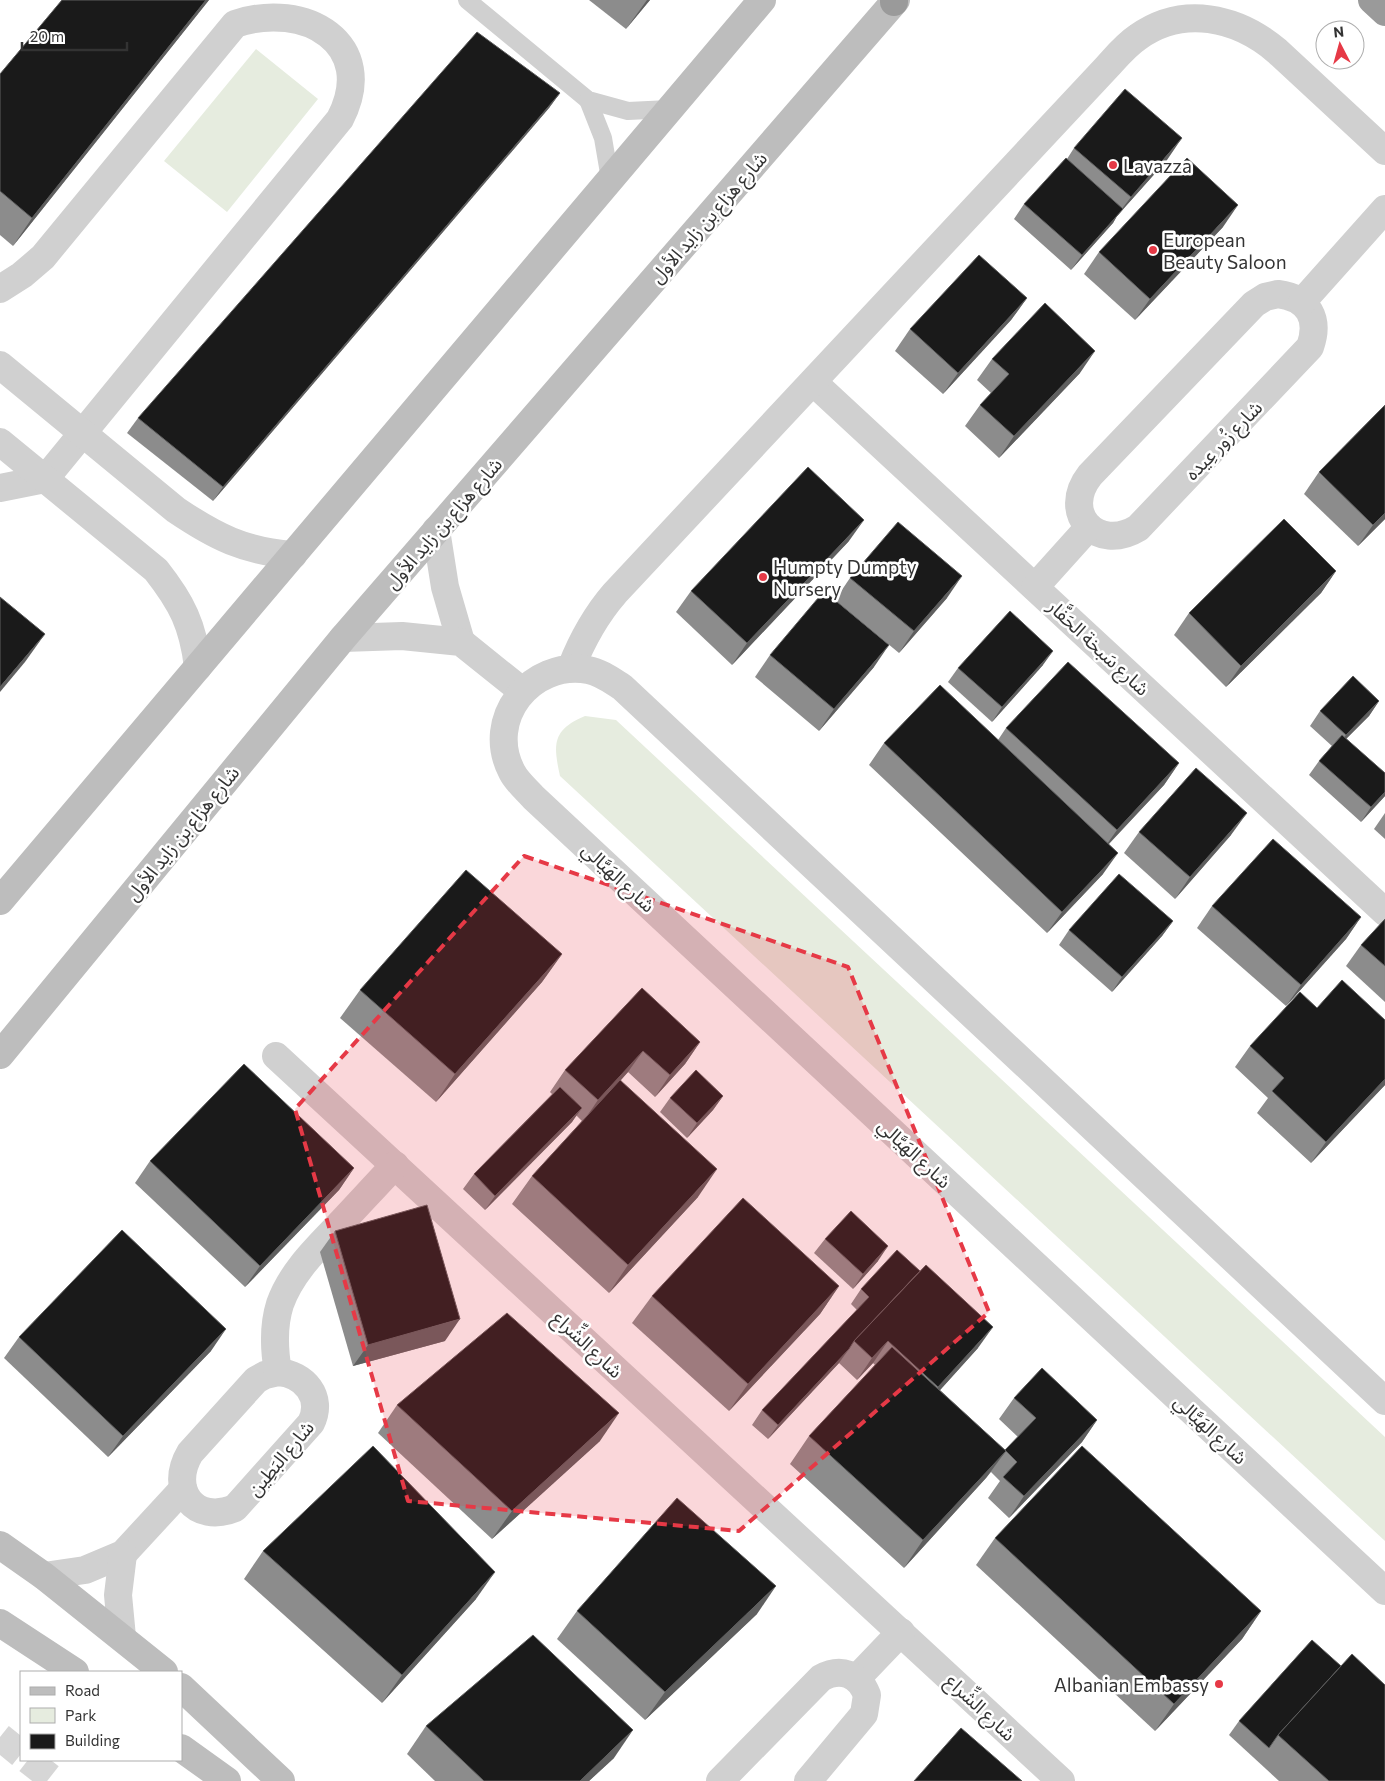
<svg xmlns="http://www.w3.org/2000/svg" width="1385" height="1781" viewBox="0 0 1385 1781" font-family="Commissioner,'Noto Sans Arabic',sans-serif">
<rect width="100%" height="100%" fill="#fff"/>
<g fill="#e6ecdf">
<polygon points="256,49 318,99 227,212 164,161"/>
<path d="M585,716l31,4 769,717v104l-825,-765c-7,-32 -8,-46 25,-60z"/>
</g>
<g fill="none" stroke-linecap="round" stroke-linejoin="round">
<g stroke="#d6d6d6" stroke-width="28" stroke-dasharray="28 14" stroke-linecap="butt">
<polyline points="0,1737 21,1754"/>
<polyline points="28,1760 55,1781"/>
</g>
<g stroke="#d0d0d0" stroke-width="18">
<polyline points="467,0 588,100 628,111 669,109"/>
<polyline points="588,100 603,138 610,179"/>
</g>
<g stroke="#d0d0d0" stroke-width="28">
<path d="M0,289l22,-14 21,-18 192,-233c70,-24 144,20 105,95l-295,360 -45,9"/>
<path d="M1278,294c31,4 42,25 32,53l-172,181c-41,25 -78,-15 -48,-53l164,-171 11,-7z"/>
<polyline points="1302,302 1385,209"/>
<path d="M0,365l176,145c40,27 68,41 117,45"/>
<polyline points="813,382 1385,912"/>
<path d="M0,442l156,128c26,33 37,55 42,97"/>
<polyline points="436,530 445,587 461,642"/>
<polyline points="1035,587 1089,527"/>
<polyline points="343,638 402,636 461,642 522,691"/>
<path d="M571,668c11,-28 24,-52 44,-75l492,-526c10,-11 19,-22 31,-30 45,-32 99,-20 139,14l108,100"/>
<polyline points="276,1056 1061,1781"/>
<path d="M278,1372c26,2 46,25 33,51l-76,85c-40,17 -67,-18 -45,-55l66,-73 9,-5z"/>
<path d="M278,1372c-4,-23 -5,-46 2,-68 11,-31 35,-54 57,-77 19,-20 38,-41 58,-62"/>
<path d="M1385,1401l-763,-714c-11,-7 -22,-15 -34,-17 -57,-10 -104,49 -76,102 5,10 15,18 22,26l851,793"/>
<polyline points="44,1576 85,1570 123,1554 183,1489"/>
<polyline points="122,1637 118,1595 123,1554"/>
<polyline points="857,1678 901,1632"/>
<path d="M720,1781l101,-103c20,-11 38,-4 46,17l-3,19 -56,67"/>
</g>
<g stroke="#bdbdbd" stroke-width="28">
<polyline points="0,901 762,0"/>
<polyline points="0,1055 343,638 896,0"/>
<polyline points="0,1545 44,1576 164,1672"/>
<polyline points="0,1623 75,1672"/>
<polyline points="181,1687 281,1781"/>
<polyline points="181,1748 227,1781"/>
</g>
<g stroke="#9a9a9a" stroke-width="28">
<polyline points="1372,0 1385,12"/>
<polyline points="894,2 894,0"/>
</g>
</g>
<g fill="#8c8c8c">
<polygon points="62,0 209,0 13,246 0,235 0,74"/>
<polygon points="589,0 650,0 626,29"/>
<polygon points="560,93 549,108 213,501 127,433 138,418"/>
<polygon points="1074,148 1167,160 1117,216 1113,223 1071,270 1014,219 1024,204 1067,159"/>
<polygon points="1223,227 1135,320 1084,274 1099,252"/>
<polygon points="1027,298 1011,320 943,394 895,351 910,329"/>
<polygon points="992,359 1080,373 999,458 965,426 980,405 991,393 977,380"/>
<polygon points="1385,405 1385,519 1358,546 1304,494 1319,472"/>
<polygon points="849,541 732,665 676,612 691,591"/>
<polygon points="1336,571 1321,593 1226,687 1174,635 1189,613"/>
<polygon points="850,578 947,598 899,653 835,600"/>
<polygon points="770,655 874,667 819,731 755,677"/>
<polygon points="1043,665 992,722 948,682 958,668"/>
<polygon points="1379,701 1369,716 1346,739 1385,773 1385,796 1361,822 1309,775 1319,761 1332,746 1310,726 1320,711"/>
<polygon points="1006,728 1179,763 1164,785 1109,844 1103,874 1047,933 869,765 884,743 998,740"/>
<polygon points="1385,813 1385,839 1374,829"/>
<polygon points="1139,832 1231,835 1175,899 1124,853"/>
<polygon points="1212,906 1361,917 1346,939 1286,1006 1197,928"/>
<polygon points="1385,919 1385,1002 1346,966 1361,945"/>
<polygon points="1173,921 1162,936 1112,992 1059,945 1069,930"/>
<polygon points="562,954 542,982 436,1102 340,1018 360,990"/>
<polygon points="642,988 700,1042 685,1064 655,1097 628,1072 621,1080 698,1197 609,1293 512,1204 532,1176 582,1121 576,1115 572,1122 485,1210 463,1189 474,1174 552,1094 550,1092 565,1070"/>
<polygon points="1317,1008 1385,1020 1385,1085 1311,1163 1257,1113 1268,1098 1235,1067 1250,1046"/>
<polygon points="723,1096 713,1110 687,1138 660,1112 670,1098"/>
<polygon points="150,1161 354,1168 339,1190 245,1287 135,1183"/>
<polygon points="335,1231 445,1341 353,1366 320,1252"/>
<polygon points="825,1239 878,1261 853,1289 814,1253"/>
<polygon points="839,1286 820,1314 729,1411 632,1323 652,1296"/>
<polygon points="861,1289 978,1348 940,1390 1005,1450 1018,1437 999,1419 1014,1398 1097,1420 1082,1442 1009,1518 988,1498 1000,1481 991,1472 986,1478 904,1568 790,1464 809,1436 875,1365 873,1363 857,1380 839,1363 768,1439 752,1425 762,1410 857,1310 851,1304"/>
<polygon points="19,1337 211,1351 108,1457 4,1358"/>
<polygon points="397,1405 600,1441 492,1539 378,1433"/>
<polygon points="995,1538 1261,1611 1242,1639 1155,1731 976,1565"/>
<polygon points="263,1551 476,1599 382,1703 244,1579"/>
<polygon points="577,1611 757,1614 645,1720 557,1639"/>
<polygon points="1312,1640 1385,1781 1279,1781 1229,1735 1239,1721"/>
<polygon points="426,1726 614,1758 589,1781 435,1781 407,1754"/>
</g>
<g fill="#5f5f5f">
<polygon points="206,0 209,0 13,246 32,218"/>
<polygon points="647,0 650,0 626,29"/>
<polygon points="560,93 549,108 213,501 223,487"/>
<polygon points="1182,138 1167,160 1117,216 1113,223 1071,270 1082,255 1121,210 1131,197"/>
<polygon points="1238,205 1223,227 1135,320 1150,299"/>
<polygon points="1027,298 1011,320 943,394 958,373"/>
<polygon points="1095,351 1080,373 999,458 1014,436"/>
<polygon points="1385,513 1385,519 1358,546 1373,525"/>
<polygon points="864,520 849,541 732,665 747,643"/>
<polygon points="1336,571 1321,593 1226,687 1241,666"/>
<polygon points="962,576 947,598 899,653 914,631"/>
<polygon points="45,634 25,662 0,692 0,687"/>
<polygon points="889,645 874,667 819,731 834,709"/>
<polygon points="1053,651 1043,665 992,722 1002,707"/>
<polygon points="1379,701 1369,716 1335,750 1346,735"/>
<polygon points="1179,763 1164,785 1102,851 1117,830"/>
<polygon points="1385,792 1385,796 1361,822 1371,807"/>
<polygon points="1247,813 1231,835 1175,899 1190,877"/>
<polygon points="1118,853 1103,874 1047,933 1062,912"/>
<polygon points="1361,917 1346,939 1286,1006 1301,985"/>
<polygon points="1173,921 1162,936 1112,992 1122,977"/>
<polygon points="562,954 542,982 436,1102 455,1074"/>
<polygon points="700,1042 685,1064 655,1097 670,1075"/>
<polygon points="643,1051 628,1072 583,1122 598,1100"/>
<polygon points="1385,1079 1385,1085 1311,1163 1326,1142"/>
<polygon points="723,1096 713,1110 687,1138 697,1123"/>
<polygon points="582,1108 572,1122 485,1210 495,1196"/>
<polygon points="354,1168 339,1190 245,1287 260,1266"/>
<polygon points="717,1169 698,1197 609,1293 628,1265"/>
<polygon points="888,1246 878,1261 853,1289 863,1274"/>
<polygon points="839,1286 820,1314 729,1411 748,1384"/>
<polygon points="460,1319 445,1341 353,1366 368,1345"/>
<polygon points="993,1327 978,1348 923,1409 938,1387"/>
<polygon points="226,1329 211,1351 108,1457 123,1436"/>
<polygon points="888,1341 873,1363 857,1380 872,1358"/>
<polygon points="849,1349 839,1363 768,1439 778,1425"/>
<polygon points="619,1413 600,1441 492,1539 512,1511"/>
<polygon points="1097,1420 1082,1442 1009,1518 1024,1496"/>
<polygon points="1006,1451 986,1478 904,1568 923,1540"/>
<polygon points="495,1572 476,1599 382,1703 402,1675"/>
<polygon points="776,1586 757,1614 645,1720 665,1692"/>
<polygon points="1261,1611 1242,1639 1155,1731 1174,1704"/>
<polygon points="633,1730 614,1758 589,1781 580,1781"/>
</g>
<g fill="#1a1a1a" stroke="#5f5f5f">
<polygon points="62,0 206,0 32,218 0,191 0,74"/>
<polygon points="477,32 560,93 223,487 138,418"/>
<polygon points="1125,89 1182,138 1131,197 1074,148"/>
<polygon points="1066,158 1123,209 1082,255 1024,204"/>
<polygon points="1187,158 1238,205 1150,299 1099,252"/>
<polygon points="979,255 1027,298 958,373 910,329"/>
<polygon points="1045,303 1095,351 1014,436 980,405 1009,374 992,359"/>
<polygon points="1385,405 1385,513 1373,525 1319,472"/>
<polygon points="808,467 864,520 747,643 691,591"/>
<polygon points="1284,519 1336,571 1241,666 1189,613"/>
<polygon points="898,522 962,576 914,631 850,578"/>
<polygon points="824,591 889,645 834,709 770,655"/>
<polygon points="0,597 45,634 0,687"/>
<polygon points="1010,611 1053,651 1002,707 958,668"/>
<polygon points="1068,662 1179,763 1117,830 1006,728"/>
<polygon points="1353,676 1379,701 1346,735 1320,711"/>
<polygon points="940,685 1118,853 1062,912 884,743"/>
<polygon points="1342,735 1385,773 1385,792 1371,807 1319,761"/>
<polygon points="1196,768 1247,813 1190,877 1139,832"/>
<polygon points="1273,839 1361,917 1301,985 1212,906"/>
<polygon points="466,870 562,954 455,1074 360,990"/>
<polygon points="1119,874 1173,921 1122,977 1069,930"/>
<polygon points="1385,919 1385,966 1361,945"/>
<polygon points="1342,980 1385,1020 1385,1079 1326,1142 1272,1091 1284,1078 1250,1046 1300,992 1317,1008"/>
<polygon points="642,988 700,1042 670,1075 643,1051 598,1100 565,1070"/>
<polygon points="244,1064 354,1168 260,1266 150,1161"/>
<polygon points="696,1070 723,1096 697,1123 670,1098"/>
<polygon points="620,1080 717,1169 628,1265 532,1176"/>
<polygon points="560,1087 582,1108 495,1196 474,1174"/>
<polygon points="743,1198 839,1286 748,1384 652,1296"/>
<polygon points="427,1205 460,1319 368,1345 335,1231"/>
<polygon points="851,1211 888,1246 863,1274 825,1239"/>
<polygon points="122,1230 226,1329 123,1436 19,1337"/>
<polygon points="897,1250 920,1271 854,1341 849,1349 778,1425 762,1410 869,1297 861,1289"/>
<polygon points="926,1265 993,1327 938,1387 888,1341 872,1358 854,1341"/>
<polygon points="507,1313 619,1413 512,1511 397,1405"/>
<polygon points="892,1347 1006,1451 923,1540 809,1436"/>
<polygon points="1042,1368 1097,1420 1024,1496 1003,1477 1017,1462 1005,1450 1036,1418 1014,1398"/>
<polygon points="373,1446 495,1572 402,1675 263,1551"/>
<polygon points="1082,1446 1261,1611 1174,1704 995,1538"/>
<polygon points="677,1498 776,1586 665,1692 577,1611"/>
<polygon points="533,1635 633,1730 580,1781 484,1781 426,1726"/>
<polygon points="1312,1640 1341,1666 1278,1735 1269,1748 1239,1721"/>
<polygon points="1352,1654 1385,1685 1385,1781 1329,1781 1278,1735"/>
<polygon points="961,1728 1022,1781 914,1781"/>
</g>
<path fill="#e63946" fill-opacity="0.2" stroke="#e63946" stroke-width="4" stroke-dasharray="10 6" stroke-linejoin="round" d="M524,856l324,111 141,345 -250,219 -331,-30 -113,-392z"/>
<g fill="#e63946" stroke="#fff" stroke-width="2">
<circle cx="1113" cy="165" r="5"/>
<circle cx="1153" cy="250" r="5"/>
<circle cx="763" cy="577" r="5"/>
<circle cx="1219" cy="1684" r="5"/>
</g>
<g text-anchor="middle" dominant-baseline="central" stroke-width="5" stroke-linejoin="round" paint-order="stroke">
<g font-size="19" fill="#333" stroke="#fff" text-anchor="start">
<text x="1123" y="165">Lavazza</text>
<text x="1163" y="239">European<tspan x="1163" dy="22">Beauty Saloon</tspan></text>
<text x="773" y="566">Humpty Dumpty<tspan x="773" dy="22">Nursery</tspan></text>
<text x="1209" y="1684" text-anchor="end">Albanian Embassy</text>
</g>
<g font-size="19" fill="#333" stroke="#fff">
<text transform="translate(708 217) rotate(-49)">شارع هزاع بن زايد الأول</text>
<text transform="translate(1223 440) rotate(-46)">شارع زُور عِيده</text>
<text transform="translate(443 523) rotate(-49)">شارع هزاع بن زايد الأول</text>
<text transform="translate(1099 647) rotate(43)">شارع سَبخة الحَفَّار</text>
<text transform="translate(182 833) rotate(-51)">شارع هزاع بن زايد الأول</text>
<text transform="translate(619 877) rotate(43)">شارع الهَيَّالي</text>
<text transform="translate(915 1153) rotate(43)">شارع الهَيَّالي</text>
<text transform="translate(588 1344) rotate(43)">شارع الشِّراع</text>
<text transform="translate(1211 1429) rotate(43)">شارع الهَيَّالي</text>
<text transform="translate(280 1458) rotate(-50)">شارع البَطِين</text>
<text transform="translate(981 1707) rotate(43)">شارع الشِّراع</text>
</g>
</g>
<rect x="20" y="1671" width="162" height="90" fill="#ffffff" stroke="#adadad"/>
<rect x="30" y="1687" width="25" height="8" fill="#bdbdbd" stroke="#adadad"/>
<text x="65" y="1696" font-size="15" fill="#333333">Road</text>
<rect x="30" y="1708" width="25" height="15" fill="#e6ecdf" stroke="#adadad"/>
<text x="65" y="1721" font-size="15" fill="#333333">Park</text>
<rect x="30" y="1734" width="25" height="15" fill="#1a1a1a" stroke="#adadad"/>
<text x="65" y="1746" font-size="15" fill="#333333">Building</text>
<g transform="translate(1340 45) rotate(354)"><circle r="24" fill="#ffffff" stroke="#adadad"/>
<path d="M0-4L9 19L0 12L-9 19Z" fill="#e63946"/>
<text y="-8" font-size="14" font-weight="bold" text-anchor="middle" fill="#333333">N</text>
</g>
<path d="M22 42v8h105v-8" fill="none" stroke="#333333" stroke-width="2.5"/>
<text x="30" y="42" font-size="15" fill="#333333" stroke="#ffffff" stroke-width="4" paint-order="stroke">20 m</text>
</svg>
